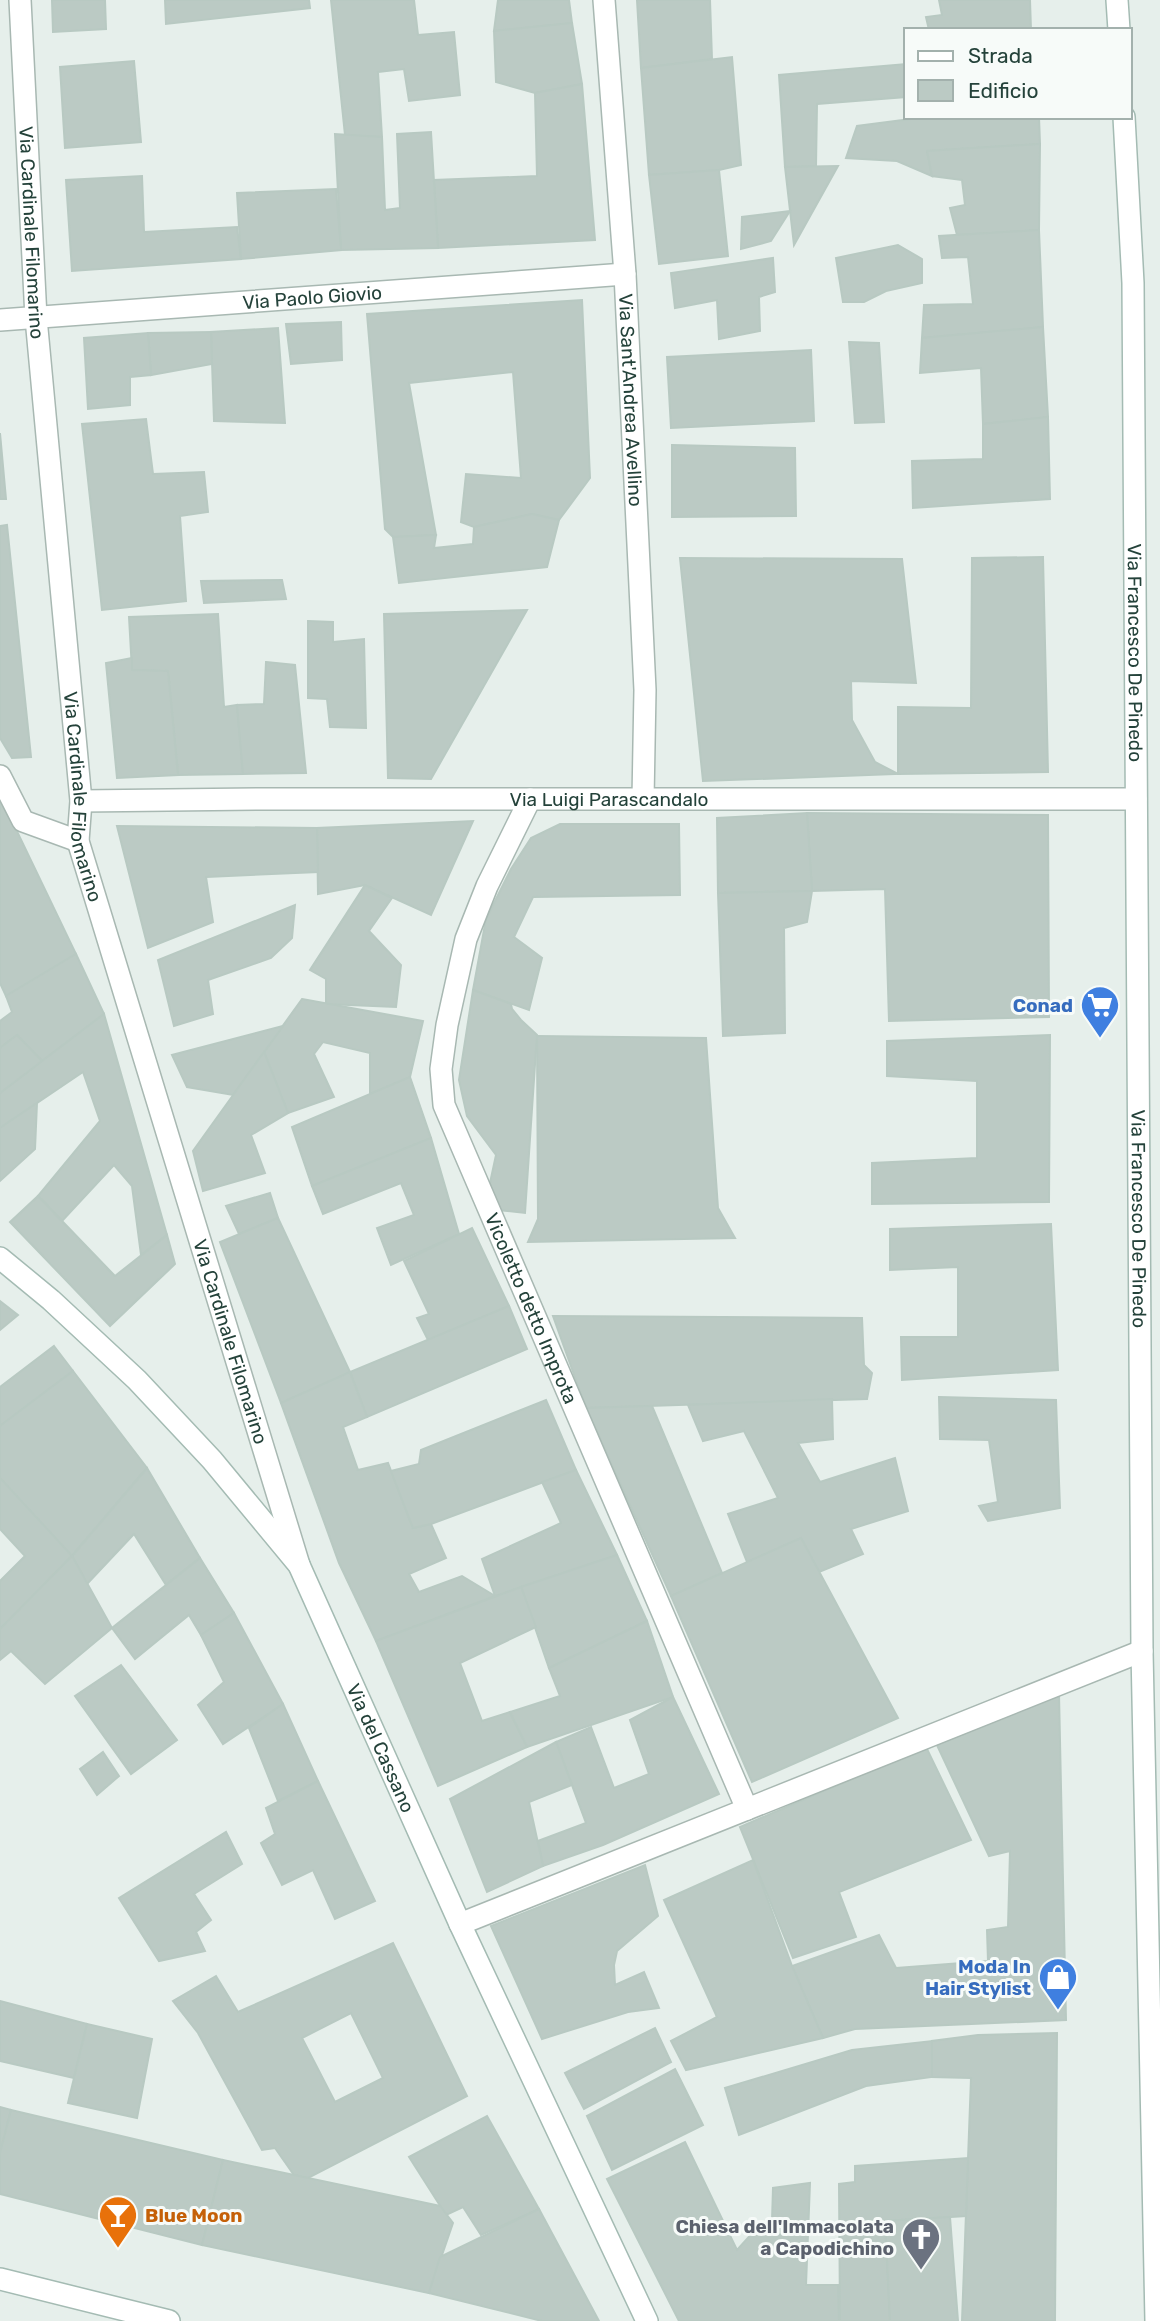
<svg xmlns="http://www.w3.org/2000/svg" width="1160" height="2321" viewBox="0 0 1160 2321" font-family="Rubik,sans-serif">
<rect width="100%" height="100%" fill="#e6efeb"/>
<g fill="#bbcac4" stroke="#b8c9c2" stroke-width="2" fill-rule="evenodd">
<polygon points="52,0 105,0 106,29 53,32"/>
<polygon points="165,0 309,0 310,8 166,24"/>
<polygon points="331,0 414,0 418,35 454,32 460,95 409,101 404,69 378,72 382,137 345,135"/>
<polygon points="498,0 569,0 572,23 494,31"/>
<polygon points="637,0 710,0 712,59 641,68"/>
<polygon points="939,0 1030,0 1031,30 929,30 926,17 942,15"/>
<polygon points="572,23 582,84 535,93 496,82 494,31"/>
<polygon points="732,57 741,165 719,170 649,175 641,68"/>
<polygon points="134,61 141,142 65,148 60,67"/>
<polygon points="906,64 906,97 817,104 816,166 785,167 779,75"/>
<polygon points="582,84 595,240 438,248 434,180 537,176 535,93"/>
<polygon points="926,117 1039,117 1040,144 927,151 932,176 897,161 846,158 857,126"/>
<polygon points="431,132 438,248 341,250 335,134 382,137 385,210 400,208 397,134"/>
<polygon points="1040,144 1039,230 957,235 950,208 965,205 962,180 932,176 927,151"/>
<polygon points="838,166 794,245 785,167"/>
<polygon points="719,170 728,256 659,264 649,175"/>
<polygon points="142,176 144,232 237,227 241,259 72,271 66,180"/>
<polygon points="336,189 341,250 241,259 237,193"/>
<polygon points="790,211 771,241 741,249 742,217"/>
<polygon points="1039,230 1043,327 922,338 924,305 973,304 968,257 942,258 939,236"/>
<polygon points="898,245 922,259 922,283 886,291 864,302 843,302 836,258"/>
<polygon points="773,258 775,292 759,297 760,331 719,339 717,300 675,308 671,273"/>
<polygon points="582,300 590,478 559,520 532,514 474,527 461,522 466,474 521,478 513,372 409,383 436,535 393,537 385,529 367,314"/>
<polygon points="341,322 342,360 291,364 286,324"/>
<polygon points="1043,327 1048,417 983,424 981,368 920,373 922,338"/>
<polygon points="278,328 285,423 214,421 211,332"/>
<polygon points="211,332 212,364 151,375 148,333"/>
<polygon points="148,333 151,375 130,377 130,405 88,409 84,338"/>
<polygon points="849,342 879,343 884,422 855,423"/>
<polygon points="811,350 814,421 671,428 667,357"/>
<polygon points="1048,417 1050,499 913,508 912,461 983,459 983,424"/>
<polygon points="146,419 153,474 204,472 208,512 180,516 186,601 102,610 82,424"/>
<polygon points="0,433 6,499 0,499"/>
<polygon points="672,445 795,448 796,516 672,517"/>
<polygon points="532,514 559,520 547,567 399,583 393,537 436,535 434,548 473,544 474,527"/>
<polygon points="7,525 31,757 12,758 0,738 0,526"/>
<polygon points="1043,557 1048,772 898,774 898,707 971,708 972,558"/>
<polygon points="680,558 902,559 916,683 851,681 852,720 875,762 898,774 703,781"/>
<polygon points="282,580 286,599 204,603 201,581"/>
<polygon points="527,610 431,779 388,778 384,614"/>
<polygon points="218,614 224,707 237,705 243,774 178,775 168,671 132,670 129,617"/>
<polygon points="308,621 333,622 333,642 364,639 366,728 330,727 327,699 308,698"/>
<polygon points="132,658 132,670 168,671 178,775 117,778 106,663"/>
<polygon points="266,662 295,665 306,773 243,774 237,705 264,704"/>
<polygon points="0,796 76,954 6,996 0,983"/>
<polygon points="807,813 1048,815 1049,1017 889,1021 885,889 812,891"/>
<polygon points="807,813 812,891 718,893 717,818"/>
<polygon points="473,821 431,915 365,885 318,894 317,828"/>
<polygon points="560,824 679,824 680,895 533,897 514,937 542,958 529,1010 473,990 486,919 511,869 531,838"/>
<polygon points="117,826 317,828 318,872 206,877 213,922 148,948"/>
<polygon points="365,885 392,898 369,931 401,965 396,1007 326,1004 326,979 310,970"/>
<polygon points="812,891 807,922 784,928 785,1033 723,1036 718,893"/>
<polygon points="295,905 292,938 271,958 208,980 213,1014 174,1026 158,960"/>
<polygon points="76,954 104,1014 42,1061 17,1035 0,1048 0,1021 12,1012 6,996"/>
<polygon points="473,990 511,1004 512,1009 521,1020 537,1035 525,1213 498,1210 490,1183 496,1155 467,1116 459,1080"/>
<polygon points="302,999 423,1021 410,1077 370,1094 370,1053 323,1042 314,1054 334,1097 288,1113 264,1052"/>
<polygon points="104,1014 167,1235 141,1255 132,1186 114,1165 62,1221 38,1196 100,1121 83,1072 0,1128 0,1093"/>
<polygon points="283,1026 233,1095 187,1087 172,1055"/>
<polygon points="17,1035 42,1061 0,1093 0,1048"/>
<polygon points="1050,1035 1049,1202 872,1204 872,1163 977,1158 977,1081 887,1076 887,1041"/>
<polygon points="537,1036 706,1038 718,1208 735,1238 528,1242 538,1219"/>
<polygon points="264,1052 288,1113 251,1135 265,1173 203,1191 193,1151"/>
<polygon points="410,1077 431,1138 312,1186 292,1127"/>
<polygon points="37,1103 35,1149 0,1181 0,1128"/>
<polygon points="431,1138 459,1234 391,1265 377,1228 414,1215 401,1183 323,1214 312,1186"/>
<polygon points="270,1193 278,1218 239,1234 226,1206"/>
<polygon points="38,1196 115,1276 167,1235 175,1264 110,1326 10,1222"/>
<polygon points="278,1218 350,1372 281,1403 220,1242"/>
<polygon points="1051,1224 1058,1370 902,1380 901,1337 958,1337 958,1267 890,1270 890,1229"/>
<polygon points="472,1228 509,1306 428,1340 417,1318 429,1314 404,1261"/>
<polygon points="0,1301 18,1315 0,1330"/>
<polygon points="509,1306 527,1349 367,1417 350,1372"/>
<polygon points="553,1316 862,1318 864,1365 872,1373 867,1399 586,1408"/>
<polygon points="54,1346 73,1371 0,1426 0,1387"/>
<polygon points="73,1371 147,1468 72,1556 0,1478 0,1426"/>
<polygon points="350,1372 367,1417 343,1427 358,1470 388,1463 413,1528 431,1524 446,1558 409,1574 419,1592 462,1576 495,1596 376,1641 339,1563 281,1403"/>
<polygon points="939,1397 1056,1400 1060,1508 988,1521 979,1506 998,1502 989,1440 940,1439"/>
<polygon points="832,1399 833,1439 798,1443 820,1482 895,1458 908,1511 851,1529 863,1554 819,1572 801,1538 747,1562 728,1514 778,1498 744,1431 703,1441 688,1405"/>
<polygon points="546,1400 576,1470 431,1524 413,1528 391,1471 419,1464 421,1450"/>
<polygon points="652,1406 722,1573 671,1596 586,1408"/>
<polygon points="147,1468 200,1558 166,1585 134,1534 87,1584 72,1556"/>
<polygon points="576,1470 617,1555 495,1596 482,1559 561,1523 542,1482"/>
<polygon points="0,1478 72,1556 0,1629 0,1581 25,1556 0,1529"/>
<polygon points="801,1538 898,1718 752,1782 671,1596"/>
<polygon points="617,1555 647,1621 549,1668 521,1587"/>
<polygon points="72,1556 112,1628 45,1684 11,1651 0,1660 0,1629"/>
<polygon points="200,1558 234,1613 201,1635 189,1615 135,1659 112,1628"/>
<polygon points="521,1587 536,1627 460,1663 482,1721 510,1712 527,1747 438,1786 376,1641"/>
<polygon points="234,1613 283,1704 223,1744 198,1705 224,1682 201,1635"/>
<polygon points="647,1621 673,1697 527,1747 510,1712 560,1696 549,1668"/>
<polygon points="121,1665 177,1740 131,1774 75,1696"/>
<polygon points="1059,1694 1066,2020 855,2029 823,2038 792,1966 879,1935 896,1968 988,1961 987,1930 1008,1927 1010,1851 989,1856 936,1743"/>
<polygon points="673,1697 719,1794 603,1845 543,1866 538,1841 586,1823 556,1742 591,1727 614,1788 649,1774 630,1720"/>
<polygon points="283,1704 318,1781 278,1801 249,1728"/>
<polygon points="556,1742 572,1785 529,1802 543,1866 487,1892 450,1799"/>
<polygon points="926,1747 971,1840 839,1892 856,1937 793,1958 740,1827"/>
<polygon points="103,1752 119,1776 97,1795 80,1769"/>
<polygon points="318,1781 375,1901 335,1919 313,1870 282,1885 261,1843 275,1834 266,1808"/>
<polygon points="226,1832 242,1864 194,1894 211,1920 196,1932 205,1951 159,1961 119,1898"/>
<polygon points="753,1860 792,1966 823,2038 686,2070 671,2041 717,2017 664,1900"/>
<polygon points="645,1865 658,1916 617,1951 614,1965 615,1985 644,1972 659,2008 628,2012 542,2039 491,1926"/>
<path d="M393,1943l74,153 -159,82 -14,-3 -19,-27 -13,2 -64,-117 -25,-32 43,-25 22,36zM351,2013l32,65 -48,24 -33,-64z"/>
<polygon points="0,2001 87,2024 74,2078 0,2061"/>
<polygon points="87,2024 152,2039 137,2118 68,2103"/>
<polygon points="655,2028 671,2062 584,2109 565,2073"/>
<polygon points="1057,2033 1055,2321 962,2321 971,2078 932,2077 932,2041 978,2035"/>
<polygon points="932,2041 932,2077 866,2086 739,2135 725,2088 852,2050"/>
<polygon points="675,2069 703,2125 612,2170 587,2116"/>
<polygon points="0,2107 11,2110 0,2153"/>
<polygon points="11,2110 223,2160 202,2245 0,2194 0,2153"/>
<polygon points="487,2116 539,2209 481,2235 463,2207 446,2215 409,2157"/>
<polygon points="685,2142 737,2250 755,2230 772,2221 773,2188 810,2183 806,2285 838,2285 839,2321 679,2321 607,2179"/>
<polygon points="968,2158 966,2216 885,2221 890,2321 840,2321 839,2184 855,2182 855,2166"/>
<polygon points="223,2160 440,2206 453,2223 429,2293 202,2245"/>
<polygon points="539,2209 599,2321 542,2321 429,2293 440,2257"/>
<polygon points="950,2217 958,2321 890,2321 885,2221"/>
</g>
<g fill="none" stroke-linecap="round" stroke-linejoin="round">
<g stroke="#a8b8b2" stroke-width="24">
<g id="minor">
<path id="s1" d="M20,0l16,318 45,483 -3,40 221,724"/>
<path id="s2" d="M604,0l21,274 20,416 -2,109"/>
<path id="s3" d="M0,320l625,-46"/>
<polyline points="0,776 23,821 78,841"/>
<path id="s4" d="M530,799l-43,87 -21,53 -19,86 -6,44 3,36 303,704"/>
<path id="s5" d="M81,801l179,-2h876"/>
<polyline points="460,1924 1142,1651"/>
</g>
</g>
<g stroke="#a4bbb3" stroke-width="24">
<g id="secondary">
<polyline points="1117,0 1119,30"/>
<path id="s6" d="M1124,117l9,166 9,1368 14,670"/>
<path id="s7" d="M0,1258l51,42 86,80 75,80 87,105 161,359 187,397"/>
<polyline points="0,2279 169,2321"/>
</g>
</g>
<use href="#minor" stroke="#fff" stroke-width="21"/>
<use href="#secondary" stroke="#fff" stroke-width="21"/>
</g>
<defs>
<g id="supermarket-pin" transform="scale(2.0125)"><path d="M0 17L-7.5 6A9.5 9.5 0 1 1 7.5 6Z" fill="#3f7fe0" stroke="#f7fbf9"/><path d="M-6-5.5h2.5l.6 2H6L4.5 2H-2.5L-4.4-4H-6ZM-1.5 3.2a1.3 1.3 0 1 0 .1 0ZM3 3.2a1.3 1.3 0 1 0 .1 0Z" fill="#fff"/></g>
<g id="shop-pin" transform="scale(2.0125)"><path d="M0 17L-7.5 6A9.5 9.5 0 1 1 7.5 6Z" fill="#3f7fe0" stroke="#f7fbf9"/><path d="M-5-2.5h2.3a2.7 3.5 0 0 1 5.4 0H5L5.5 6h-11ZM-1.5-2.5h3a1.5 2.3 0 0 0-3 0Z" fill="#fff"/></g>
<g id="bar-pin" transform="scale(2.0125)"><path d="M0 17L-7.5 6A9.5 9.5 0 1 1 7.5 6Z" fill="#e8710a" stroke="#f7fbf9"/><path d="M-6-5H6L.8 .8V4.5H3.5V6h-7V4.5H-.8V.8Z" fill="#fff"/></g>
<g id="church-pin" transform="scale(2.0125)"><path d="M0 17L-7.5 6A9.5 9.5 0 1 1 7.5 6Z" fill="#6b7280" stroke="#f7fbf9"/><path d="M-1.2-6h2.4v3.5h3.3v2.4h-3.3V6h-2.4V-.1h-3.3v-2.4h3.3Z" fill="#fff"/></g>
</defs>
<g fill-rule="evenodd">
<use href="#supermarket-pin" x="1100" y="1005"/>
<use href="#shop-pin" x="1058" y="1977"/>
<use href="#bar-pin" x="118" y="2215"/>
<use href="#church-pin" x="921" y="2237"/>
</g>
<g text-anchor="middle" dominant-baseline="central" stroke-width="6" stroke-linejoin="round" paint-order="stroke">
<g font-size="19" fill="#24423a" stroke="#f7fbf9">
<text stroke="none"><textPath href="#s1" startOffset="233">Via Cardinale Filomarino</textPath></text>
<text stroke="none"><textPath href="#s3" startOffset="313">Via Paolo Giovio</textPath></text>
<text stroke="none"><textPath href="#s2" startOffset="401">Via Sant'Andrea Avellino</textPath></text>
<text stroke="none"><textPath href="#s6" startOffset="536">Via Francesco De Pinedo</textPath></text>
<text stroke="none"><textPath href="#s1" startOffset="800">Via Cardinale Filomarino</textPath></text>
<text stroke="none"><textPath href="#s5" startOffset="528">Via Luigi Parascandalo</textPath></text>
<text stroke="none"><textPath href="#s6" startOffset="1102">Via Francesco De Pinedo</textPath></text>
<text stroke="none"><textPath href="#s4" startOffset="544">Vicoletto detto Improta</textPath></text>
<text stroke="none"><textPath href="#s1" startOffset="1367">Via Cardinale Filomarino</textPath></text>
<text stroke="none"><textPath href="#s7" startOffset="630">Via del Cassano</textPath></text>
</g>
<g font-size="19" font-weight="bold" fill="#366cbe" stroke="#f7fbf9" text-anchor="end">
<text x="1073" y="1005">Conad</text>
<text x="1031" y="1966">Moda In<tspan x="1031" dy="22">Hair Stylist</tspan></text>
</g>
<g font-size="19" font-weight="bold" fill="#c56008" stroke="#f7fbf9" text-anchor="start">
<text x="145" y="2215">Blue Moon</text>
</g>
<g font-size="19" font-weight="bold" fill="#5b616d" stroke="#f7fbf9" text-anchor="end">
<text x="894" y="2226">Chiesa dell'Immacolata<tspan x="894" dy="22">a Capodichino</tspan></text>
</g>
</g>
<rect x="904" y="28" width="228" height="91" fill="#f7fbf9" stroke="#a3b1ad" stroke-width="2"/>
<rect x="918" y="51" width="35" height="10" fill="#ffffff" stroke="#a3b1ad" stroke-width="2"/>
<text x="968" y="63" font-size="21" fill="#24423a">Strada</text>
<rect x="918" y="80" width="35" height="21" fill="#bbcac4" stroke="#a3b1ad" stroke-width="2"/>
<text x="968" y="98" font-size="21" fill="#24423a">Edificio</text>
</svg>
